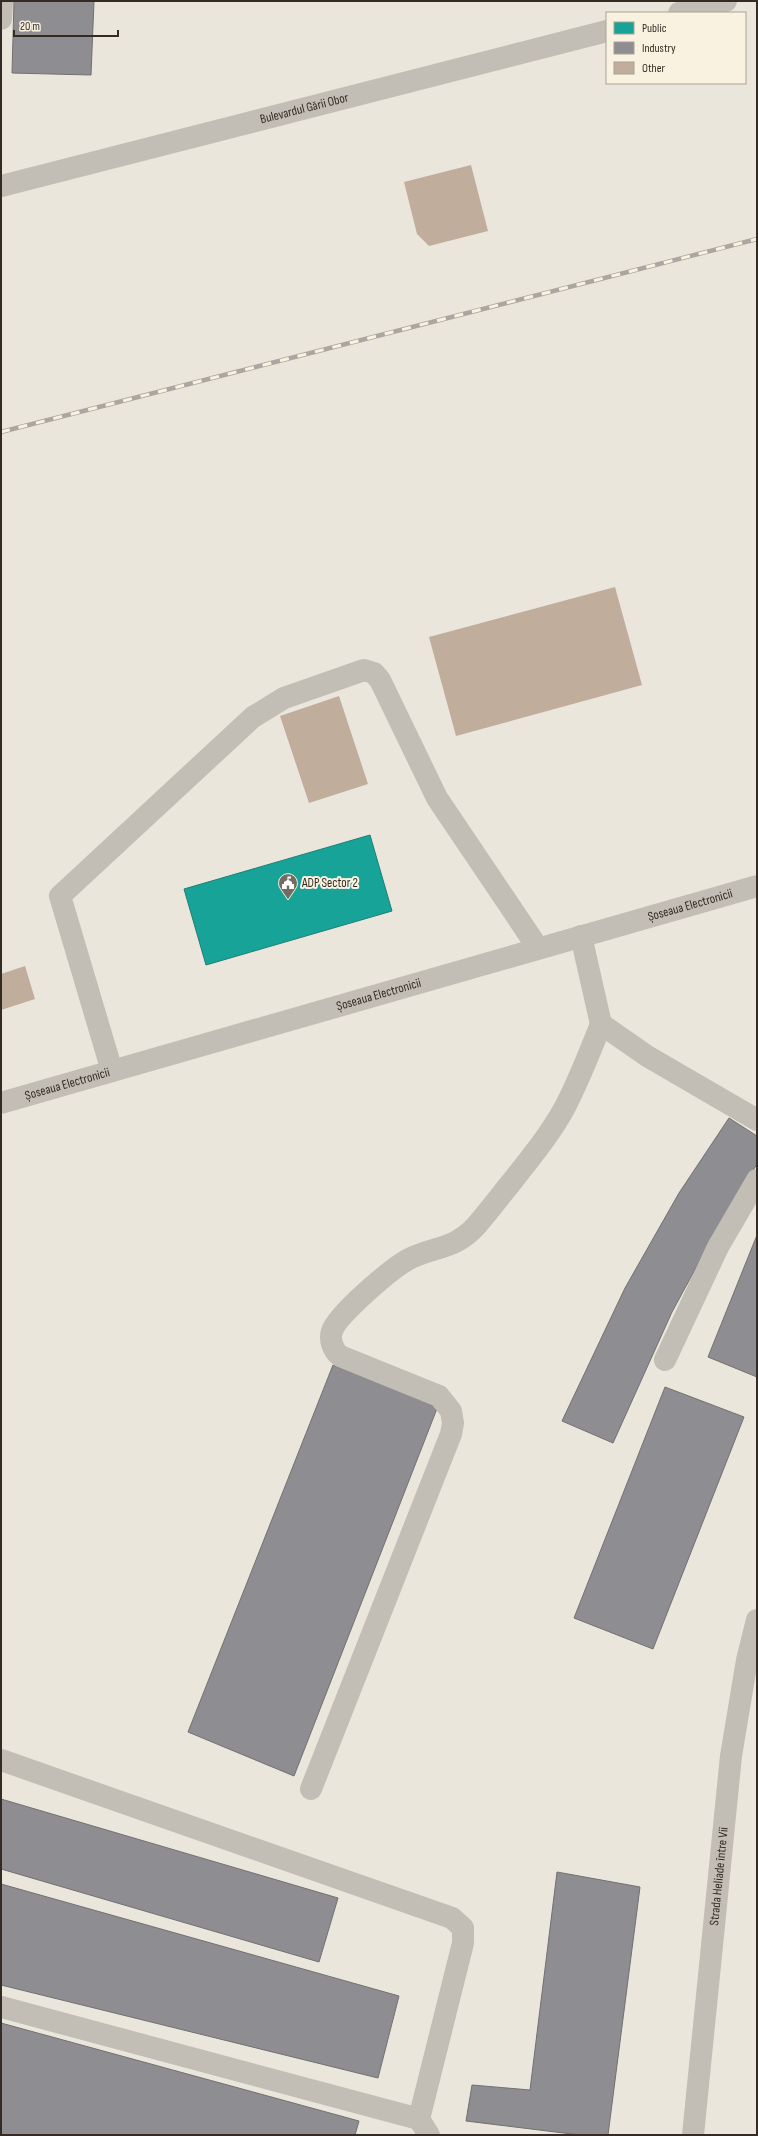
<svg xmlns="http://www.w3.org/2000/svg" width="758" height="2136" viewBox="0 0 758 2136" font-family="'Sofia Sans Condensed',sans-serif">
<rect width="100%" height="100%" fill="#ebe6db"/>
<polygon fill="#17a398" stroke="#1f7f75" points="370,835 392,911 206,965 184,889"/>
<g fill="#8d8d92" stroke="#727071">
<polygon points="14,1 94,1 91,75 12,73"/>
<polygon points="729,1118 757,1136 757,1164 723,1218 672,1312 613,1443 562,1421 625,1288 679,1193"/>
<polygon points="757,1235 757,1377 708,1357"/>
<polygon points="333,1365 438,1406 294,1776 188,1732"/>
<polygon points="665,1387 744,1417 653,1649 574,1618"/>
<polygon points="1,1799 338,1898 319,1962 1,1869"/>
<polygon points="557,1872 640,1887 608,2135 580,2135 466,2121 472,2085 530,2090"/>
<polygon points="1,1884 399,1996 378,2078 1,1985"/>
<polygon points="1,2023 359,2121 355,2135 1,2135"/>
</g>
<g fill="#c0ad9c">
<polygon points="471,165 488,231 429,246 417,234 404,182"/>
<polygon points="615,587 642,685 456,736 429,637"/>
<polygon points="339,696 368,784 309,803 280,716"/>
<polygon points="25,966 35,999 1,1010 1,974"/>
</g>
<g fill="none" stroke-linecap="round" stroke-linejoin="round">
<g stroke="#c3beb5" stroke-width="22">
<polyline points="679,13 726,1"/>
<polyline points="1,19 2,1"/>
<path id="s1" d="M1,186l606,-155"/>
<polyline points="581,936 601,1024 647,1056 757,1120"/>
<polyline points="112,1071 60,896 253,717 284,698 364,670 374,673 380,680 437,798 538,948"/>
<path id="s2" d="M1,1103l756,-217"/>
<polyline points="665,1360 718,1247 757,1180"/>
<polyline points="1,1760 452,1918 463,1928 463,1943 419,2119 429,2135"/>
<path d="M311,1789l140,-355 2,-11 -2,-12 -12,-15 -99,-40c-7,-6 -11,-16 -8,-25 6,-17 60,-63 77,-72 26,-13 45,-9 67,-33 13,-15 25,-31 38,-47 18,-23 37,-46 51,-72 14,-27 25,-55 36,-83"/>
<polyline points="1,2007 419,2119"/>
<path id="s3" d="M693,2135l38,-379 16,-96 10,-40"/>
</g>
<g stroke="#aba69f" stroke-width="4.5">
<polyline id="rail" points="1,432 757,239"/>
</g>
<use href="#rail" stroke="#f9f2e1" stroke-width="3" stroke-dasharray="9" stroke-linecap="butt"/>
</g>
<defs>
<g id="civic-pin" transform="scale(1)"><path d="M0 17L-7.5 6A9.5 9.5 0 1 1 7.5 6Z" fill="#736c64" stroke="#f9f2e1"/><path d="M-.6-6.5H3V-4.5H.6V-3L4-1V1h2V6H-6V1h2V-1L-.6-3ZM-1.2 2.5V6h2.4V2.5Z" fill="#fff"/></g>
</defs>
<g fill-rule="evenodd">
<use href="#civic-pin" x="288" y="883"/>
</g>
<g text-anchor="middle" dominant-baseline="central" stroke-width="4" stroke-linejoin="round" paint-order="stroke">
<g font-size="13" fill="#332b24" stroke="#f9f2e1">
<text stroke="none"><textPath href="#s1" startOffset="313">Bulevardul Gării Obor</textPath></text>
<text stroke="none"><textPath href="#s2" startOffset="717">Șoseaua Electronicii</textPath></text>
<text stroke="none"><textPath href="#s2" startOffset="393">Șoseaua Electronicii</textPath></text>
<text stroke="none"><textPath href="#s2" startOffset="69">Șoseaua Electronicii</textPath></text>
<text stroke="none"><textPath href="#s3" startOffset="260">Strada Heliade între Vii</textPath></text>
</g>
<g font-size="13" fill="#332b24" stroke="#f9f2e1" text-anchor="start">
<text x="302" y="883">ADP Sector 2</text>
</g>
</g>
<rect width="758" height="2136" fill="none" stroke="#332b24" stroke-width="4"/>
<rect x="606" y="12" width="140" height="72" fill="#f9f2e1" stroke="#aaa295"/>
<rect x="614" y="22" width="20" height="12" fill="#17a398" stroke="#aaa295"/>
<text x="642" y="32" font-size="12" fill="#332b24">Public</text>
<rect x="614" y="42" width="20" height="12" fill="#8d8d92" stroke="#aaa295"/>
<text x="642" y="52" font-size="12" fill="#332b24">Industry</text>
<rect x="614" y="62" width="20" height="12" fill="#c0ad9c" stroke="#aaa295"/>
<text x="642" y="72" font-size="12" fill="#332b24">Other</text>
<path d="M14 30v6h104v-6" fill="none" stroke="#332b24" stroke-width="2"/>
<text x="20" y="30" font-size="12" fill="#332b24" stroke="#f9f2e1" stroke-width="3" paint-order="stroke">20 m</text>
</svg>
